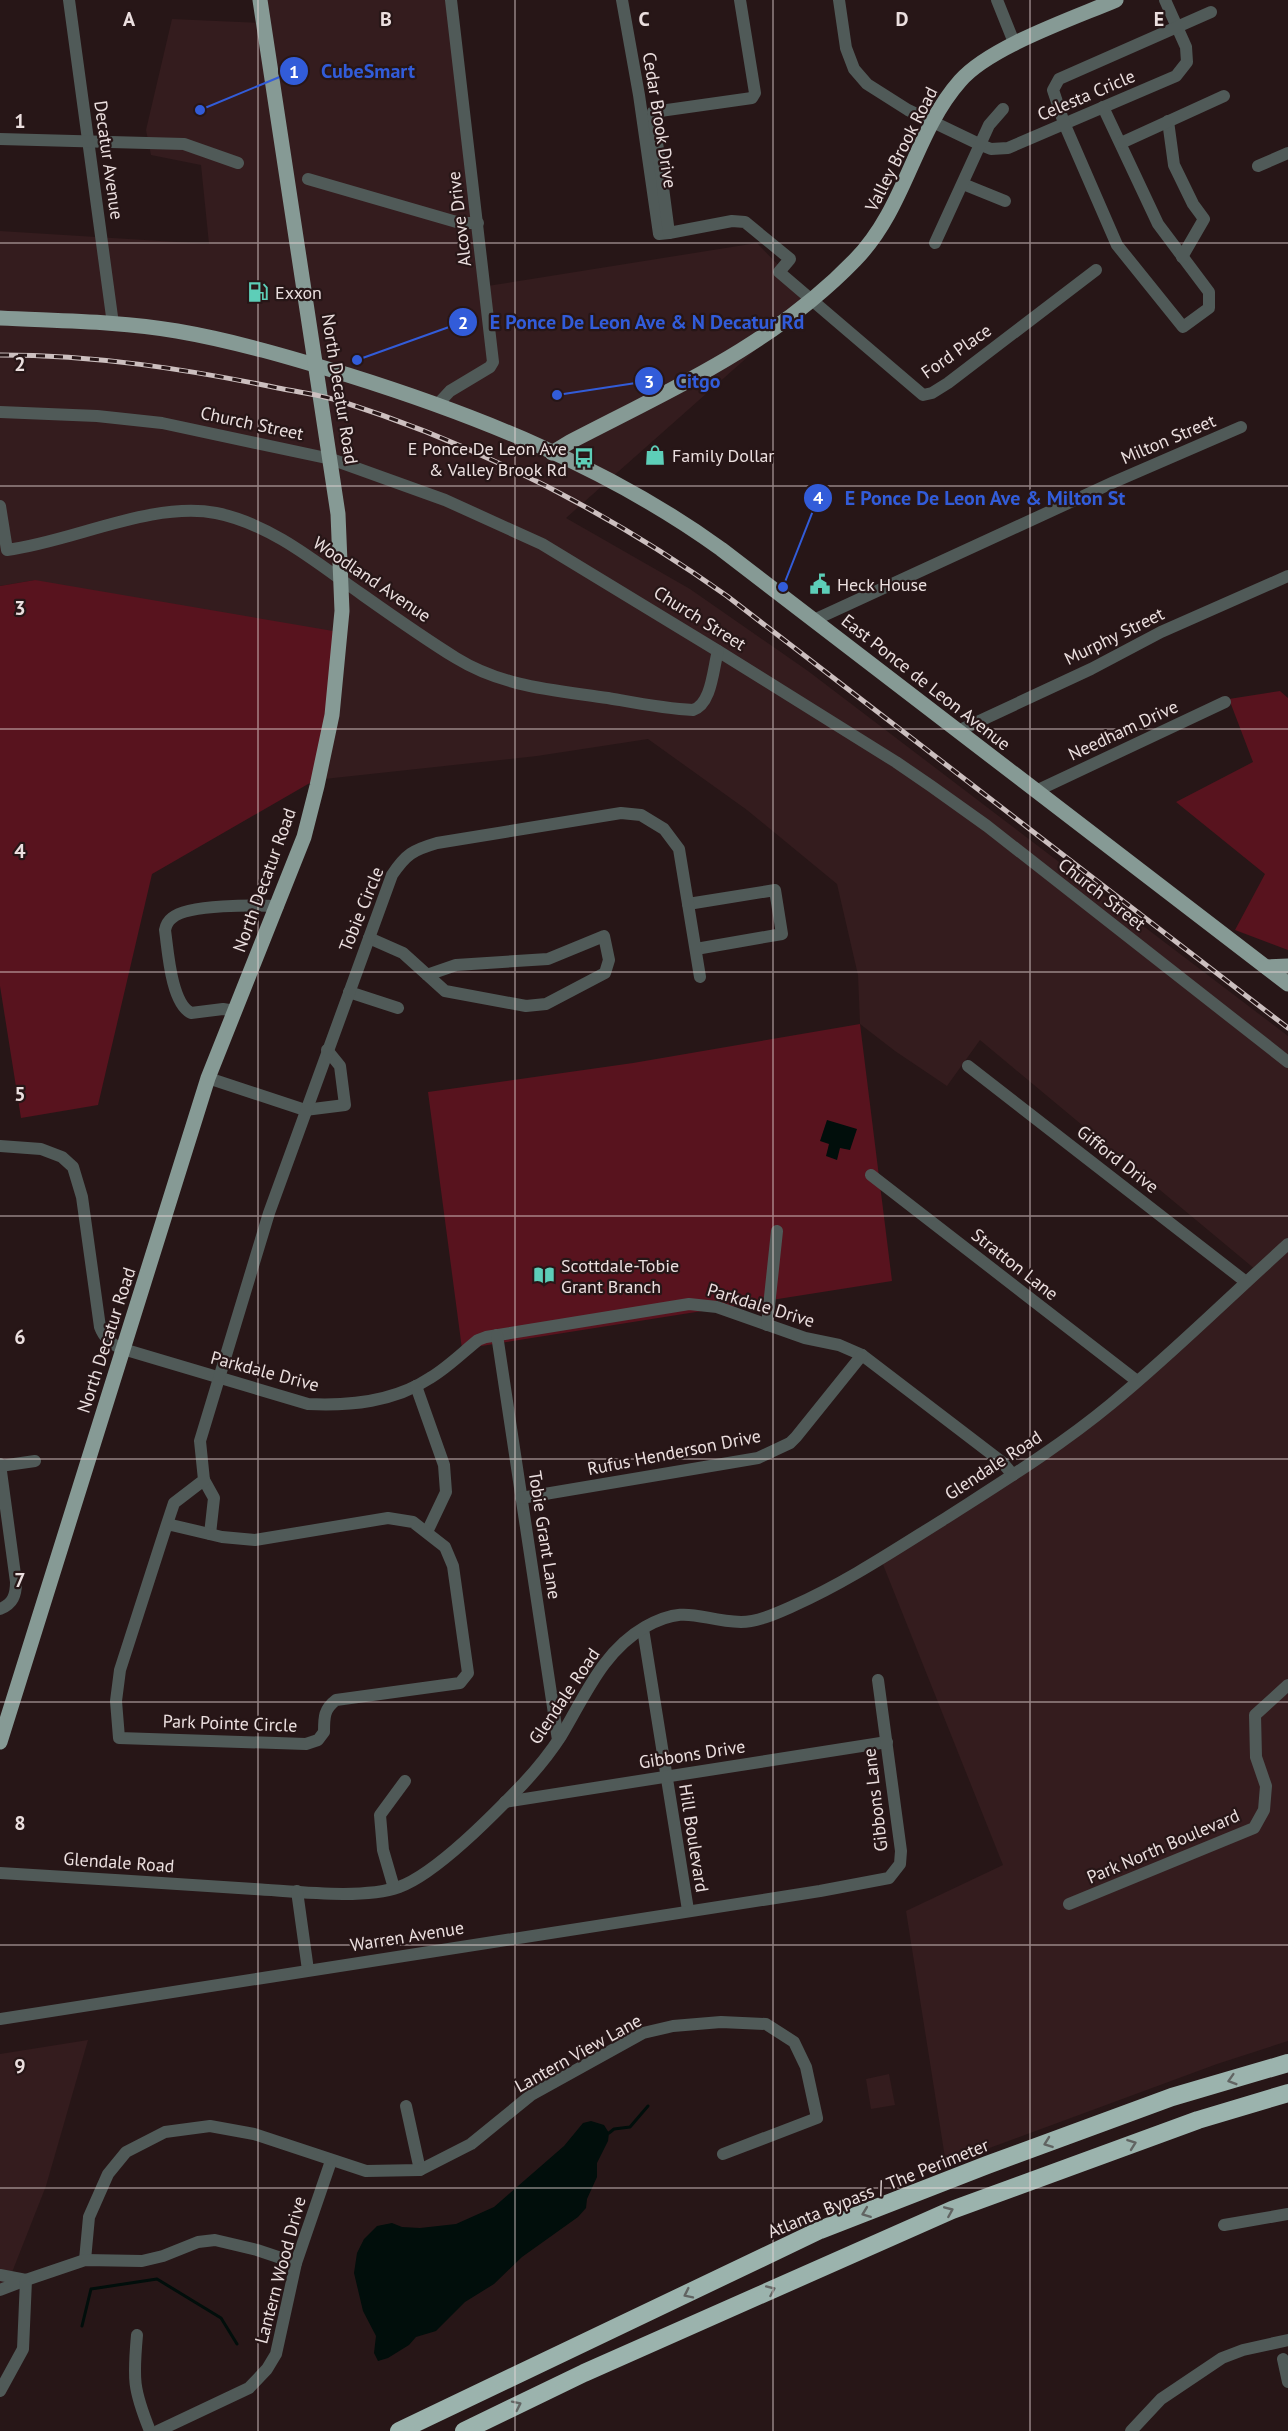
<svg xmlns="http://www.w3.org/2000/svg" width="1288" height="2431" viewBox="0 0 1288 2431" font-family="'PT Sans',sans-serif">
<rect width="100%" height="100%" fill="#271617"/>
<g fill="#341c1e">
<polygon points="262,0 449,0 481,287 757,243 812,300 566,518 690,589 808,671 1288,1036 1288,2041 1217,2064 946,2164 906,1911 1003,1865 880,1557 1066,1441 1256,1270 980,1040 947,1086 895,1051 860,1024 858,975 837,884 747,810 648,739 537,756 315,780 35,580 0,586 0,231 209,244 201,165 151,155 146,130 172,19 264,23"/>
<polygon points="88,2040 46,2186 7,2285 0,2284 0,2054"/>
<polygon points="889,2074 895,2105 871,2109 866,2079"/>
</g>
<g fill="#58131e">
<polygon points="35,580 339,632 315,780 152,874 98,1105 21,1118 0,986 0,586"/>
<polygon points="1280,691 1288,698 1288,950 1235,930 1265,874 1176,802 1253,762 1229,699"/>
<polygon points="860,1024 892,1281 462,1349 428,1092 633,1063"/>
</g>
<g fill="#010e0b">
<polygon points="827,1120 857,1129 850,1150 840,1148 837,1160 826,1156 829,1144 820,1141"/>
<polygon points="591,2121 604,2125 609,2133 608,2141 597,2163 597,2177 587,2199 586,2208 578,2217 522,2257 494,2284 465,2302 436,2331 416,2337 409,2345 388,2358 378,2361 374,2353 376,2336 363,2311 354,2273 357,2253 364,2239 377,2226 392,2223 402,2227 420,2228 456,2224 494,2207 564,2146 583,2123"/>
</g>
<g fill="none" stroke-linecap="round" stroke-linejoin="round">
<g stroke="#010e0b" stroke-width="3">
<polyline points="609,2133 614,2129 630,2127 648,2106"/>
<polyline points="82,2326 91,2289 157,2279 221,2318 237,2344"/>
</g>
<g stroke="#505a58" stroke-width="12">
<polyline points="69,0 113,324"/>
<polyline points="622,0 639,95 659,234 669,233"/>
<polyline points="740,0 755,93 752,98 653,112 669,233 732,221 745,222 790,259 779,272 923,395 932,393 948,383 1096,270"/>
<polyline points="839,0 846,48 854,69 867,84 908,110 981,145 991,149 1008,148 1176,76 1187,62 1186,47 1165,0"/>
<polyline points="997,0 1015,45"/>
<polyline points="1103,107 1158,224 1209,292 1209,308 1183,327 1117,245 1064,123 1053,90 1059,79 1211,12"/>
<polyline points="1168,121 1174,165 1193,204 1204,219 1182,257"/>
<polyline points="0,139 184,144 238,163"/>
<polyline points="1121,143 1224,96"/>
<polyline points="1258,166 1288,153"/>
<polyline points="308,179 460,223 478,223"/>
<polyline points="963,184 1005,201"/>
<polyline points="935,243 989,125 1003,109"/>
<polyline points="437,405 450,391 490,367 493,362 451,0"/>
<polyline points="0,412 97,416 162,423 331,459 445,500 542,544 718,651 896,762 931,786 987,826 1288,1062"/>
<path d="M0,506l7,44c65,-8 144,-49 209,-37 47,9 90,41 127,68 37,26 74,53 113,77 47,29 98,32 152,40 28,5 57,11 85,12 19,-6 20,-42 25,-59"/>
<polyline points="814,620 1114,482 1241,427"/>
<polyline points="958,731 1091,669 1161,632 1288,576"/>
<polyline points="1036,791 1225,702"/>
<polyline points="688,904 775,890 782,934 696,949"/>
<polyline points="369,938 403,953 445,991 526,1006 546,1004 605,973 609,960 604,936 548,959 456,965 427,975"/>
<polyline points="349,992 398,1008"/>
<path d="M235,1011l-12,-2 -32,4c-20,-10 -23,-62 -26,-83 1,-5 3,-9 7,-12 16,-14 84,-13 106,-12"/>
<polyline points="968,1066 1246,1282"/>
<polyline points="208,1078 305,1110 345,1105 340,1066 327,1050"/>
<path d="M0,1146l41,3 21,8 11,10 9,30 18,130c4,11 12,18 23,22l185,55c42,2 86,-2 122,-26 17,-10 32,-25 48,-38l8,-3 203,-33 28,3 88,31 34,7 23,10 140,107 11,13"/>
<polyline points="871,1175 1137,1381"/>
<polyline points="767,1325 777,1231"/>
<polyline points="497,1335 558,1740"/>
<polyline points="416,1386 444,1465 446,1492 427,1532"/>
<path d="M0,1464l16,118c0,13 -3,22 -16,27"/>
<polyline points="0,1466 35,1461"/>
<polyline points="204,1480 214,1498 210,1534"/>
<polyline points="521,1498 758,1458 790,1443 796,1437 862,1355"/>
<path d="M167,1524l55,13 33,3 133,-22 25,4 32,25 8,19 15,107 -8,10 -124,17c-12,9 -12,17 -12,32l-6,8 -12,4 -187,-6 -3,-37 4,-31 47,-146 7,-21 30,-23 -4,-39 69,-228 123,-338c14,-21 21,-25 45,-32l184,-30 20,2 23,14 15,20 21,128"/>
<polyline points="643,1629 688,1910"/>
<polyline points="505,1802 887,1742"/>
<path d="M0,1873c85,5 169,10 254,16 39,2 109,11 145,-2 37,-13 96,-74 124,-103 14,-15 27,-31 38,-48 24,-40 42,-85 84,-109 43,-24 54,-6 96,-5 17,0 36,-9 52,-16 54,-24 103,-57 153,-88 56,-36 113,-71 165,-114 61,-50 118,-107 177,-160"/>
<polyline points="394,1888 383,1850 380,1815 405,1781"/>
<polyline points="297,1891 308,1970"/>
<polyline points="1069,1904 1254,1828 1264,1810 1266,1786 1256,1757 1255,1715 1288,1685"/>
<polyline points="0,2019 820,1891 889,1878 900,1864 901,1851 878,1680"/>
<polyline points="406,2106 420,2170"/>
<polyline points="1224,2225 1288,2214"/>
<polyline points="85,2260 89,2217 108,2174 126,2152 165,2132 210,2126 254,2134 366,2171 420,2170 471,2144 531,2095 643,2033 673,2026 721,2022 766,2024 794,2042 806,2067 817,2118 723,2154"/>
<polyline points="0,2275 26,2280 0,2290"/>
<path d="M137,2335c-4,44 -4,54 13,96"/>
<polyline points="1283,2359 1288,2382"/>
<polyline points="0,2391 23,2349 26,2280 85,2260 142,2261 163,2256 198,2242 215,2240 257,2250 296,2263"/>
<polyline points="158,2431 249,2388 267,2369 276,2354 296,2263 331,2161"/>
<polyline points="1131,2431 1161,2399 1222,2358 1243,2350 1288,2340"/>
</g>
<g stroke="#869a95" stroke-width="15">
<path d="M0,318c58,3 119,3 177,13 58,10 115,27 171,44 131,41 261,93 373,174l567,435"/>
<path d="M552,453l18,-11c102,-53 204,-98 285,-182 51,-52 59,-127 105,-179 29,-34 114,-63 156,-81"/>
<polyline points="1266,967 1288,966"/>
<polyline points="0,1742 208,1078 304,837 317,786 332,715 342,611 338,514 260,0"/>
</g>
<g stroke="#9bb3ad" stroke-width="18">
<polyline points="399,2431 820,2230 987,2165 1172,2097 1288,2063"/>
<polyline points="464,2431 584,2373 952,2210 1198,2120 1288,2093"/>
</g>
<g stroke="#ccbfbf" stroke-width="5">
<path id="rail" d="M0,355c95,0 186,14 278,33 21,4 42,7 62,13 141,45 267,110 387,195l561,432"/>
</g>
<use href="#rail" stroke="#271617" stroke-width="3" stroke-dasharray="9" stroke-linecap="butt"/>
</g>
<defs><path id="oneway-chevron" d="M-2-3.5L2.5 0L-2 3.5" fill="none" stroke-width="1.6" stroke-linecap="round" stroke-linejoin="round" transform="scale(1.5)"/></defs>
<g stroke="#616462">
<use href="#oneway-chevron" transform="translate(1232 2080) rotate(163)"/>
<use href="#oneway-chevron" transform="translate(1048 2143) rotate(160)"/>
<use href="#oneway-chevron" transform="translate(1132 2144) rotate(-20)"/>
<use href="#oneway-chevron" transform="translate(949 2211) rotate(-23)"/>
<use href="#oneway-chevron" transform="translate(866 2213) rotate(159)"/>
<use href="#oneway-chevron" transform="translate(771 2290) rotate(-24)"/>
<use href="#oneway-chevron" transform="translate(688 2294) rotate(154)"/>
<use href="#oneway-chevron" transform="translate(517 2405) rotate(-26)"/>
</g>
<path fill="none" stroke="#ebdfdf" stroke-width="1.5" stroke-opacity="0.55" d="M258,0v2431M515,0v2431M773,0v2431M1030,0v2431M0,243h1288M0,486h1288M0,729h1288M0,972h1288M0,1216h1288M0,1459h1288M0,1702h1288M0,1945h1288M0,2188h1288"/>
<defs>
<g id="fuel-bare" transform="scale(1.62)"><path d="M-5.5-6h7V0h2V4h1.3V-2.5L3-4.5l.8-.8L6-3V5H2.5V1h-1V6h-7ZM-4.2-4.7v3.2H.2V-4.7Z" fill="#5dceb8" stroke="#271617" stroke-width="2.5" paint-order="stroke"/></g>
<g id="shop-bare" transform="scale(1.62)"><path d="M-5-2.5h2.3a2.7 3.5 0 0 1 5.4 0H5L5.5 6h-11ZM-1.5-2.5h3a1.5 2.3 0 0 0-3 0Z" fill="#5dceb8" stroke="#271617" stroke-width="2.5" paint-order="stroke"/></g>
<g id="bus-bare" transform="scale(1.62)"><path d="M-5-6H5V4H4V6H2V4H-2V6H-4V4H-5ZM-3.5-4V0h7V-4ZM-3.5 1.2v1.5H-2V1.2ZM2 1.2v1.5H3.5V1.2Z" fill="#5dceb8" stroke="#271617" stroke-width="2.5" paint-order="stroke"/></g>
<g id="civic-bare" transform="scale(1.62)"><path d="M-.6-6.5H3V-4.5H.6V-3L4-1V1h2V6H-6V1h2V-1L-.6-3ZM-1.2 2.5V6h2.4V2.5Z" fill="#5dceb8" stroke="#271617" stroke-width="2.5" paint-order="stroke"/></g>
<g id="library-bare" transform="scale(1.62)"><path d="M-6-4Q-3-5.5-.7-3.5V5Q-3 3-6 4ZM6-4Q3-5.5 .7-3.5V5Q3 3 6 4Z" fill="#5dceb8" stroke="#271617" stroke-width="2.5" paint-order="stroke"/></g>
</defs>
<g fill-rule="evenodd">
<use href="#fuel-bare" x="258" y="292"/>
<use href="#shop-bare" x="655" y="455"/>
<use href="#bus-bare" x="584" y="458"/>
<use href="#civic-bare" x="820" y="584"/>
<use href="#library-bare" x="544" y="1275"/>
</g>
<g text-anchor="middle" dominant-baseline="central" stroke-width="4.5" stroke-linejoin="round" paint-order="stroke">
<g font-size="18" fill="#ebdfdf" stroke="#271617">
<text transform="translate(1086 95) rotate(-23)">Celesta Cricle</text>
<text transform="translate(660 120) rotate(81)">Cedar Brook Drive</text>
<text transform="translate(901 149) rotate(-63)">Valley Brook Road</text>
<text transform="translate(109 160) rotate(82)">Decatur Avenue</text>
<text transform="translate(459 219) rotate(-97)">Alcove Drive</text>
<text transform="translate(956 351) rotate(-35)">Ford Place</text>
<text transform="translate(340 389) rotate(81)">North Decatur Road</text>
<text transform="translate(252 423) rotate(12)">Church Street</text>
<text transform="translate(1168 439) rotate(-23)">Milton Street</text>
<text transform="translate(372 579) rotate(34)">Woodland Avenue</text>
<text transform="translate(700 618) rotate(32)">Church Street</text>
<text transform="translate(1114 636) rotate(-26)">Murphy Street</text>
<text transform="translate(926 682) rotate(38)">East Ponce de Leon Avenue</text>
<text transform="translate(1123 730) rotate(-25)">Needham Drive</text>
<text transform="translate(264 880) rotate(-70)">North Decatur Road</text>
<text transform="translate(1102 894) rotate(38)">Church Street</text>
<text transform="translate(361 909) rotate(-68)">Tobie Circle</text>
<text transform="translate(1118 1159) rotate(38)">Gifford Drive</text>
<text transform="translate(1015 1264) rotate(38)">Stratton Lane</text>
<text transform="translate(761 1305) rotate(17)">Parkdale Drive</text>
<text transform="translate(106 1340) rotate(-72)">North Decatur Road</text>
<text transform="translate(265 1371) rotate(15)">Parkdale Drive</text>
<text transform="translate(674 1452) rotate(-11)">Rufus Henderson Drive</text>
<text transform="translate(993 1465) rotate(-33)">Glendale Road</text>
<text transform="translate(545 1535) rotate(81)">Tobie Grant Lane</text>
<text transform="translate(564 1696) rotate(-56)">Glendale Road</text>
<text transform="translate(230 1723) rotate(2)">Park Pointe Circle</text>
<text transform="translate(692 1754) rotate(-9)">Gibbons Drive</text>
<text transform="translate(875 1800) rotate(-97)">Gibbons Lane</text>
<text transform="translate(694 1838) rotate(81)">Hill Boulevard</text>
<text transform="translate(1163 1846) rotate(-23)">Park North Boulevard</text>
<text transform="translate(119 1862) rotate(4)">Glendale Road</text>
<text transform="translate(407 1936) rotate(-9)">Warren Avenue</text>
<text transform="translate(578 2053) rotate(-29)">Lantern View Lane</text>
<text transform="translate(878 2188) rotate(-22)">Atlanta Bypass / The Perimeter</text>
<text transform="translate(280 2270) rotate(-75)">Lantern Wood Drive</text>
</g>
<g font-size="18" fill="#ebdfdf" stroke="#271617" text-anchor="start">
<text x="275" y="292">Exxon</text>
<text x="567" y="448" text-anchor="end">E Ponce De Leon Ave<tspan x="567" dy="21">&amp; Valley Brook Rd</tspan></text>
<text x="672" y="455">Family Dollar</text>
<text x="837" y="584">Heck House</text>
<text x="561" y="1265">Scottdale-Tobie<tspan x="561" dy="21">Grant Branch</tspan></text>
</g>
</g>
<g font-size="20" text-anchor="middle" font-weight="bold" fill="#ebdfdf" stroke="#271617" stroke-width="4.5" stroke-linejoin="round" paint-order="stroke">
<text x="129" y="26">A</text>
<text x="386" y="26">B</text>
<text x="644" y="26">C</text>
<text x="902" y="26">D</text>
<text x="1159" y="26">E</text>
<text x="20" y="128">1</text>
<text x="20" y="371">2</text>
<text x="20" y="615">3</text>
<text x="20" y="858">4</text>
<text x="20" y="1101">5</text>
<text x="20" y="1344">6</text>
<text x="20" y="1587">7</text>
<text x="20" y="1830">8</text>
<text x="20" y="2073">9</text>
</g>
<path fill="none" stroke="#325cd9" stroke-width="2" d="M200 110L294 71M357 360L463 322M557 395L649 381M783 587L818 498"/>
<g fill="#325cd9" stroke="#271617" stroke-width="2">
<circle cx="200" cy="110" r="6"/>
<circle cx="357" cy="360" r="6"/>
<circle cx="557" cy="395" r="6"/>
<circle cx="783" cy="587" r="6"/>
<circle cx="294" cy="71" r="15"/>
<circle cx="463" cy="322" r="15"/>
<circle cx="649" cy="381" r="15"/>
<circle cx="818" cy="498" r="15"/>
</g>
<g font-size="18" text-anchor="middle" font-weight="bold" fill="#fff">
<text x="294" y="78">1</text>
<text x="463" y="329">2</text>
<text x="649" y="388">3</text>
<text x="818" y="504">4</text>
</g>
<g font-size="20" text-anchor="middle" font-weight="bold" fill="#325cd9" stroke="#271617" stroke-width="4.5" stroke-linejoin="round" paint-order="stroke">
<text x="368" y="78">CubeSmart</text>
<text x="647" y="329">E Ponce De Leon Ave &amp; N Decatur Rd</text>
<text x="698" y="388">Citgo</text>
<text x="985" y="505">E Ponce De Leon Ave &amp; Milton St</text>
</g>
</svg>
